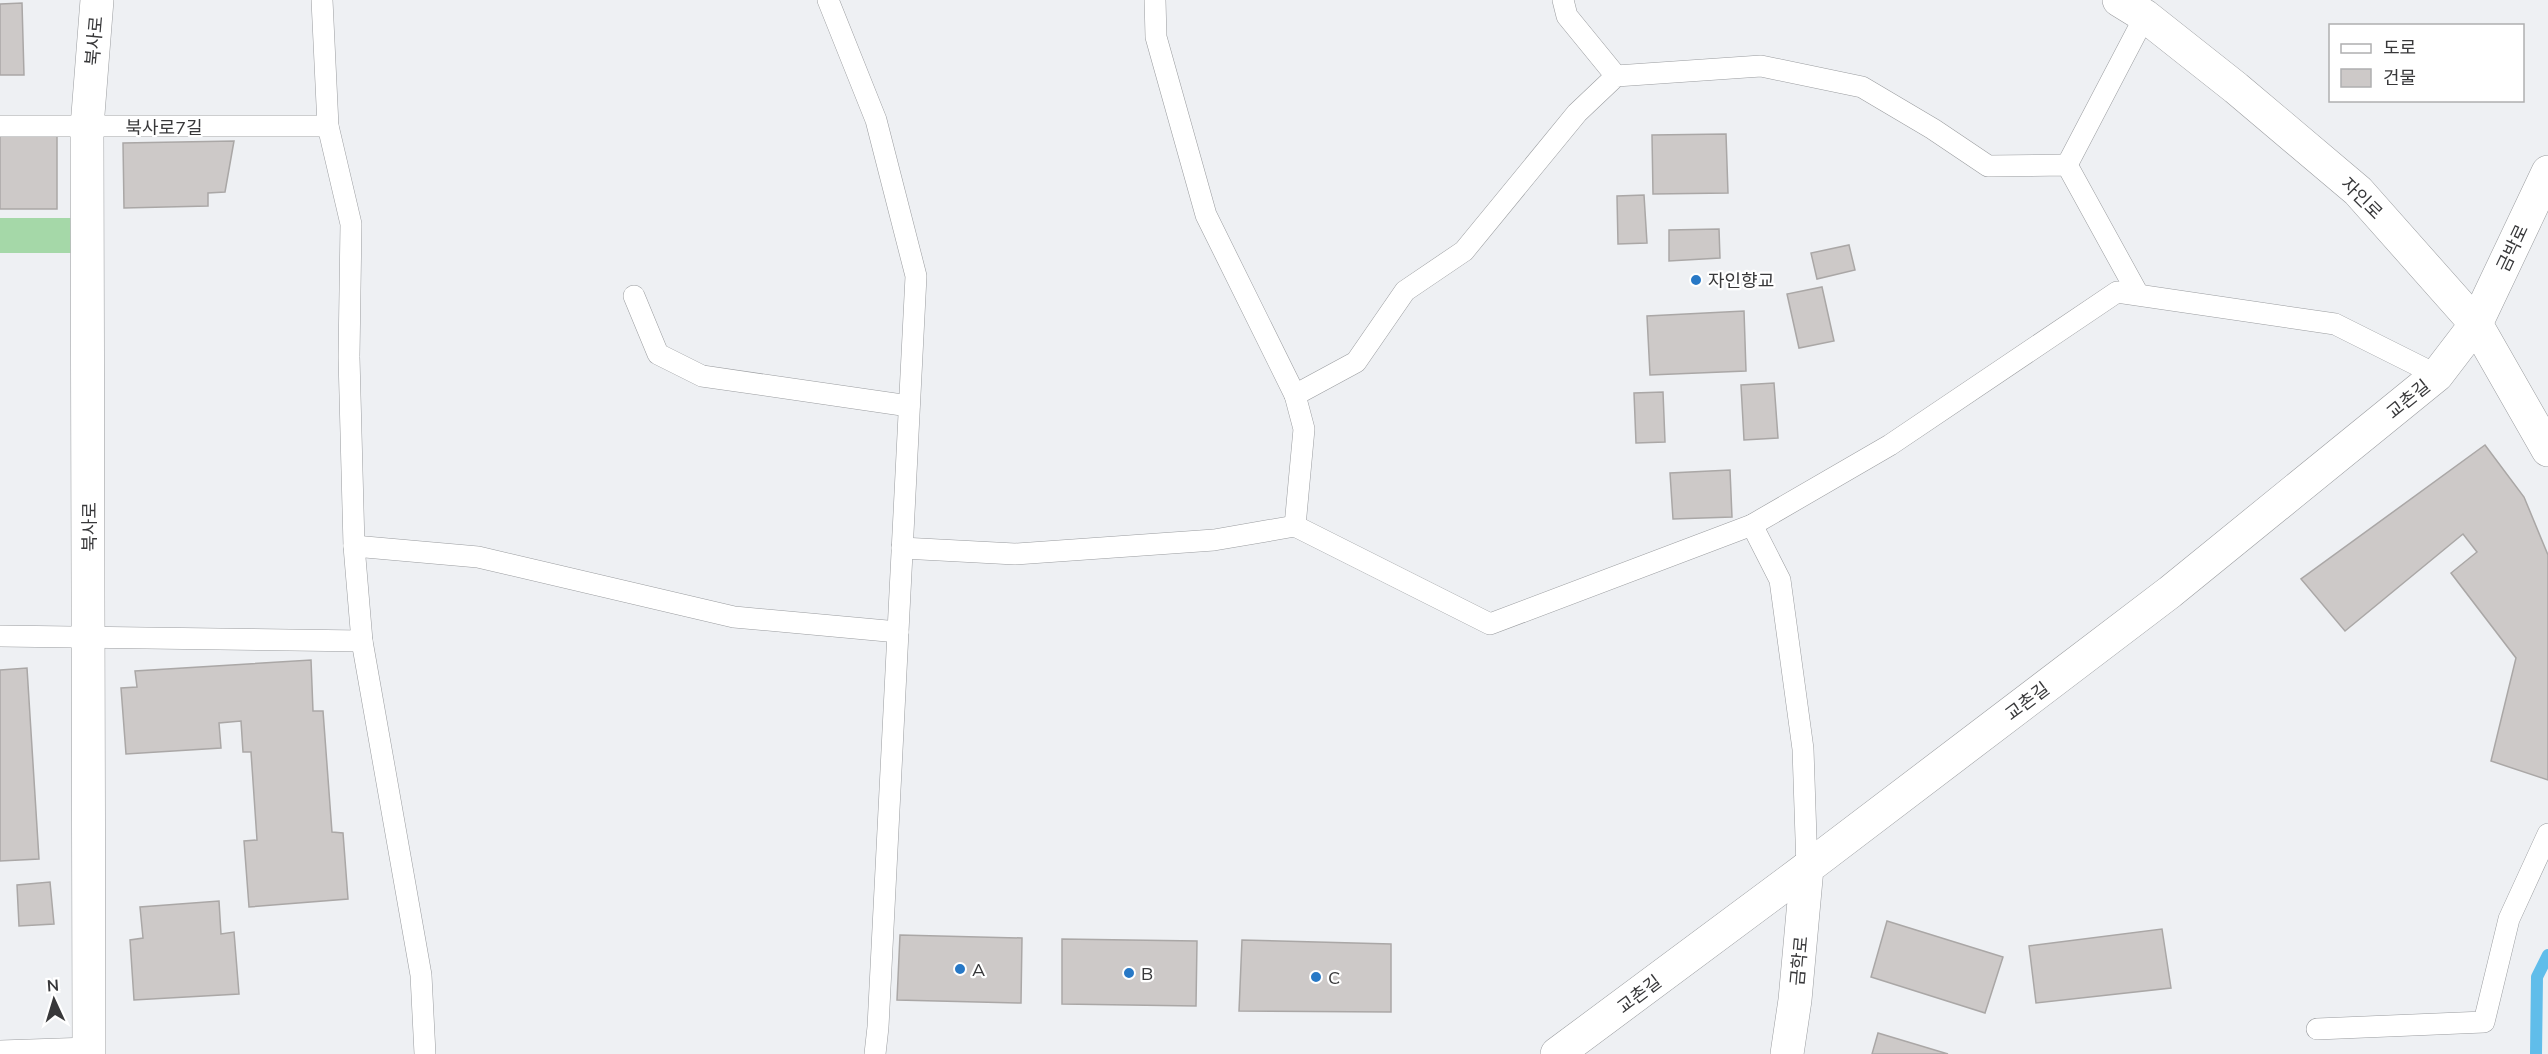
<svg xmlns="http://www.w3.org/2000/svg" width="2548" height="1054" viewBox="0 0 2548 1054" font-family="Mulish,'Noto Sans KR',sans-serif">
<rect width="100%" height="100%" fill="#eef0f3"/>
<rect fill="#a5d8a8" x="0" y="218" width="87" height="35"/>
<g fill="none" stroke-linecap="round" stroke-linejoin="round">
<polyline stroke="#60bdea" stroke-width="12" points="2536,1054 2537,977 2548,955"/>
</g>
<g fill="#cdc9c8" stroke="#aaa7a6" stroke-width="1.5">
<polygon points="22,3 24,75 0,75 0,4"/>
<polygon points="1726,134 1728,193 1653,194 1652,135"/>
<rect x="0" y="136" width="57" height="73"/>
<polygon points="234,141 225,192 208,193 208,206 124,208 123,143"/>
<polygon points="1644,195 1647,243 1618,244 1617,196"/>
<polygon points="1719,229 1720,258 1669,261 1669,230"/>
<polygon points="1849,245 1855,270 1817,279 1811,253"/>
<polygon points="1822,287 1834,341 1799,348 1787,294"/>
<polygon points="1744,311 1746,371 1650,375 1647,316"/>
<polygon points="1774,383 1778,438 1744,440 1741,385"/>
<polygon points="1663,392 1665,442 1636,443 1634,393"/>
<polygon points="2485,445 2524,497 2548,555 2548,780 2491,761 2516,658 2451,573 2477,552 2463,534 2345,631 2301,579"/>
<polygon points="1730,470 1732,517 1673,519 1670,473"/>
<polygon points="311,660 313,711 323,711 332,832 343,833 348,899 249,907 244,841 257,840 251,752 243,752 241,721 219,723 221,748 126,754 121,688 137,687 135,671"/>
<polygon points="27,668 39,859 0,861 0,670"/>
<polygon points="50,882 54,924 19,926 17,885"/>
<polygon points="219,901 221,934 234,932 239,994 134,1000 130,940 143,938 140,907"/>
<polygon points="1887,921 2003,957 1985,1013 1871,977"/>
<polygon points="2162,929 2171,988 2036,1003 2029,946"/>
<polygon points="900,935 1022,938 1021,1003 897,1000"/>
<polygon points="1062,939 1197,941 1196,1006 1062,1004"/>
<polygon points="1242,940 1391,944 1391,1012 1239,1011"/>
<polygon points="1878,1033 1948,1054 1872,1054"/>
</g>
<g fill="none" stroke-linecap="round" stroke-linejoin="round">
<g stroke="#9a9c9f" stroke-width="22">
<g id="service">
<polyline points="322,0 328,126 351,224 349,357 354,546 362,641 421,975 425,1054"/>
<polyline points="828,0 876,120 916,276 878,1027 875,1054"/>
<polyline points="1155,0 1156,37 1206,215 1295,395"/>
<polyline points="1563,0 1567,16 1616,76"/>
<polyline points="0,126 328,126"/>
<polyline points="2067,165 2145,16"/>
<polyline points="634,296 658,354 702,376 909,406"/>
<polyline points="1752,525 1780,580 1803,749 1807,868"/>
<polyline points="1295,526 1304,429 1295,395 1356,362 1405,291 1464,251 1577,113 1616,76 1761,66 1862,87 1933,129 1988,166 2067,165 2138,294"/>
<polyline points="354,546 478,557 734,617 898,632"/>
<polyline points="902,548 1015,554 1214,540 1295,526 1490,624 1752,525 1890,445 2117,292 2335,324 2437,375"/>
<polyline points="0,636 362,641"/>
<polyline points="2317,1029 2484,1022 2509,919 2548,834"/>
<polyline points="0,1051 89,1048"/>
</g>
</g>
<g stroke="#9a9c9f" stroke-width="34">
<g id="minor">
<polyline points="89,1054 87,127 97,0"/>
<polyline points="1557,1054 1807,868"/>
</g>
</g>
<g stroke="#9a9c9f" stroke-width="34">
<polyline id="tertiary" points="2119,0 2145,16 2236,88 2358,191 2476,324 2548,450"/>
</g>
<g stroke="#9a9c9f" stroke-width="34">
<polyline id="secondary" points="1787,1054 1795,1000 1807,868 2170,592 2437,375 2476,324 2548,172"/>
</g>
<use href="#service" stroke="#fff" stroke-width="21"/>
<use href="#minor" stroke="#fff" stroke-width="33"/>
<use href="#tertiary" stroke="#fff" stroke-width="33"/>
<use href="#secondary" stroke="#fff" stroke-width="33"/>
</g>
<g fill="#2778c6" stroke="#fff" stroke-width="2">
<circle cx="1696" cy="280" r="6"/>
<circle cx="960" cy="969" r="6"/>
<circle cx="1129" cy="973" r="6"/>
<circle cx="1316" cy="977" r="6"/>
</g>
<g text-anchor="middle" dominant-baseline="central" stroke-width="4.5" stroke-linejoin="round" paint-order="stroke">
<g font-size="18" fill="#38383a" stroke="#fff">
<text transform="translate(94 41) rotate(-85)">북사로</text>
<text x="164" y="127">북사로7길</text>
<text transform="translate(2362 198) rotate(45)">자인로</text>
<text transform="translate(2512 248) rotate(-65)">금박로</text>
<text transform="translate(2408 399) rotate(-39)">교촌길</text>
<text transform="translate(89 527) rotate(-90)">북사로</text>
<text transform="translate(2027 701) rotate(-37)">교촌길</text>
<text transform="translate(1799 961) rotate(-85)">금학로</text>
<text transform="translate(1639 994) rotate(-37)">교촌길</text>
</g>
<g font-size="18" fill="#38383a" stroke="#fff" text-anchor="start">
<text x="1708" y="280">자인향교</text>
<text x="972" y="969">A</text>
<text x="1141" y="973">B</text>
<text x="1328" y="977">C</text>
</g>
</g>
<rect x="2329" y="24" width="195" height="78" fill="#ffffff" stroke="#afafb0" stroke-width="1.5"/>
<rect x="2341" y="44" width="30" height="9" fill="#ffffff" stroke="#afafb0" stroke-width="1.5"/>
<text x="2383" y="54" font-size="18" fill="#38383a">도로</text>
<rect x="2341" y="69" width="30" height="18" fill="#cdc9c8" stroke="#afafb0" stroke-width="1.5"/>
<text x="2383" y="84" font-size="18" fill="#38383a">건물</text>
<g transform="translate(54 1000) rotate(356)" stroke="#ffffff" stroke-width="4.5" paint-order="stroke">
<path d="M0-4.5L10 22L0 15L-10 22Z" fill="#38383a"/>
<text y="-9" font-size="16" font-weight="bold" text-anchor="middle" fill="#38383a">N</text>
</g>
</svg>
